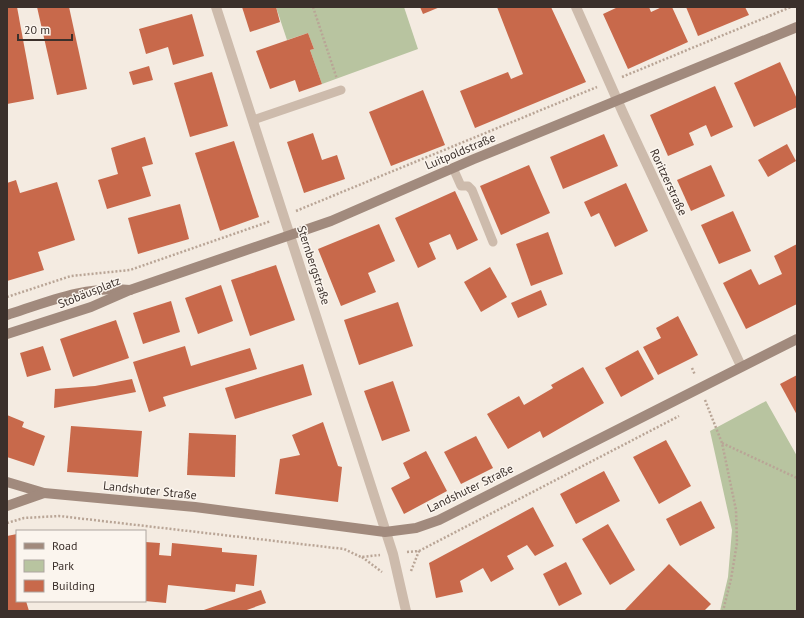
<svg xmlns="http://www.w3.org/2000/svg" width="804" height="618" viewBox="0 0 804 618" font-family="'PT Sans',sans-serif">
<rect width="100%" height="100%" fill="#f4ebe1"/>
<g fill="#b8c4a0">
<polygon points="276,7 404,7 418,49 322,84 310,50 314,49 308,33 287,40"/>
<polygon points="766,401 797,456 797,611 720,611 728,577 732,530 710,431"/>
</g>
<g fill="#c8694b">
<polygon points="7,7 17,7 34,99 7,104"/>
<polygon points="37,7 69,7 87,89 57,95"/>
<polygon points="242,7 276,7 280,22 250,32"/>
<polygon points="420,7 440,7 423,14"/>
<polygon points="497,7 551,7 586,82 475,128 460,91 508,72 511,79 523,74"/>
<polygon points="618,7 649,7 651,12 662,7 672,7 688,42 628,69 603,14"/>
<polygon points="686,7 745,7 749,15 698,36"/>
<polygon points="192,14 204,56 173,65 168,47 146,54 139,29"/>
<polygon points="308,33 314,49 310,50 322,84 299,92 295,80 270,89 256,51"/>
<polygon points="780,62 797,99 797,107 754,127 734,83"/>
<polygon points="149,66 153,80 133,85 129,72"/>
<polygon points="212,72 228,126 190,137 174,83"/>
<polygon points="715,86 733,127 711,137 706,125 689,133 694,145 668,156 650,115"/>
<polygon points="423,90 445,145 391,166 369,112"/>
<polygon points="313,133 322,160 337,155 345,179 304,193 287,142"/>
<polygon points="604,134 618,166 563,189 550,157"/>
<polygon points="145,137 153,164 142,167 151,196 107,209 98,180 118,174 111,148"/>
<polygon points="234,141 259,217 220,231 195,153"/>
<polygon points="787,144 796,161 768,177 758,160"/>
<polygon points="529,165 550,213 501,235 480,186"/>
<polygon points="711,165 725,196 691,211 677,180"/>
<polygon points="16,180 20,193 57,182 75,240 38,252 44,270 7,281 7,183"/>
<polygon points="626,183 648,231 615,247 599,213 591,217 584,202"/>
<polygon points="455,191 478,240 457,250 450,234 429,243 436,259 418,268 395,218"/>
<polygon points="180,204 189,239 138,254 128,218"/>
<polygon points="733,211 751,251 719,264 701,225"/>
<polygon points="379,224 395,261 368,273 376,292 341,306 318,249"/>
<polygon points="548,232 563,274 531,286 516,244"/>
<polygon points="797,244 797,304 746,329 723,283 751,269 759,285 782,274 774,256"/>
<polygon points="276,265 295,320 250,336 231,280"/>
<polygon points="490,267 507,297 481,312 464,282"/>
<polygon points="221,285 233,321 198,334 185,298"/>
<polygon points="541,290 547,305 518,318 511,303"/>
<polygon points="171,301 180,332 143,344 133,313"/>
<polygon points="398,302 413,346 359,365 344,320"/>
<polygon points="678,316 698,355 658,375 643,347 661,338 656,328"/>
<polygon points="116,320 129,358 73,377 60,339"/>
<polygon points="43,346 51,370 27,377 20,353"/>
<polygon points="185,346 191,366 250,348 257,369 163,397 166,406 149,412 133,362"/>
<polygon points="638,350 654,379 621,397 605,368"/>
<polygon points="303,364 312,395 235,419 225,388"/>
<polygon points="583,367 604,403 543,438 540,431 508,449 487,414 519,396 524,405 553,388 551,385"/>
<polygon points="797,375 797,415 780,384"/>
<polygon points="132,379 136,392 54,408 55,389 95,386"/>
<polygon points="393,381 410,431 382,441 364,391"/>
<polygon points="7,415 24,422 22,427 45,436 34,466 7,457"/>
<polygon points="323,422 338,466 342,467 338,502 275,494 280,459 300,455 292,435"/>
<polygon points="71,426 142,431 138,477 67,472"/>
<polygon points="189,433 236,435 235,477 187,475"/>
<polygon points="476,436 493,468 461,484 444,452"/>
<polygon points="666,440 691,486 659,504 633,457"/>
<polygon points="426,451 447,491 404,514 391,488 410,478 403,463"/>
<polygon points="604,471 620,501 576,524 560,494"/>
<polygon points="701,501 715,528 680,546 666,519"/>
<polygon points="533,507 554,546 535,556 527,545 507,556 514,569 491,582 483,568 460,581 463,592 436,598 429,563"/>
<polygon points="608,524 635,570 610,585 582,539"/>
<polygon points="17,534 17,601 26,601 29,611 7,611 7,536"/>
<polygon points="145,542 160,543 159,555 171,556 172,543 222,548 222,552 257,555 254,586 236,584 235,592 168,585 166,603 145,601"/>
<polygon points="566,562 582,594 559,606 543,574"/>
<polygon points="669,564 711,604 704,611 624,611"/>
<polygon points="261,590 266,603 244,611 201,611"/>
</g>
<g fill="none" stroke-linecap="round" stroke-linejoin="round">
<g stroke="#b9a596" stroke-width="2.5" stroke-dasharray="2 2" stroke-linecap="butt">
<polyline points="313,7 337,79"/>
<polyline points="622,77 791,7"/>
<polyline points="296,211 597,87"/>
<polyline points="7,297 71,276 130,270 271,221"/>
<polyline points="692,368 695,375"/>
<polyline points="705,400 722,443 736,510 737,543 731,579 723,611"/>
<polyline points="722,443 797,478"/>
<polyline points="7,523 24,518 59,516 344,549 361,557 380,555"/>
<polyline points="407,552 419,551 679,416"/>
<polyline points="362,557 382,572"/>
<polyline points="411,571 419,551"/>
</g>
<g stroke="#cdbbac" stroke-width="9">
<polyline points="253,120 341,90"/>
<polyline points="453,168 461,186 468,186 472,190 493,242"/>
</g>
<g stroke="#cdbbac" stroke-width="10">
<polyline points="216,7 393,554 406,611"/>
<polyline points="576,7 623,113 741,366"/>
</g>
<g stroke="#a18a7d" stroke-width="10">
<path d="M7,315c40,-13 80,-30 123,-25"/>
<polyline points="7,334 91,307 130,290 331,221 474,159 797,27"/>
<polyline points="7,482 44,493 195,507 385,532 416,528 439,520 797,339"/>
<polyline points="7,506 44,493"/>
</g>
</g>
<g text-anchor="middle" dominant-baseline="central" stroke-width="3" stroke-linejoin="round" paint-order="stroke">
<g font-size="12" fill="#3b302b" stroke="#fbf5ee">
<text transform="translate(460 151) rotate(-23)">Luitpoldstraße</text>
<text transform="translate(669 182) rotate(65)">Roritzerstraße</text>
<text transform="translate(314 265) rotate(72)">Sternbergstraße</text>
<text transform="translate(89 292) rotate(-22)">Stobäusplatz</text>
<text transform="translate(470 488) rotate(-26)">Landshuter Straße</text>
<text transform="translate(150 490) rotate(6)">Landshuter Straße</text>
</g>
</g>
<rect width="804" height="618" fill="none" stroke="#3b302b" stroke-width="16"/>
<rect x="16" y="530" width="130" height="72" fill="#fbf5ee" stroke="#aea6a0"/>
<rect x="24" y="543" width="20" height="6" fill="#a18a7d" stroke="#aea6a0"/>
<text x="52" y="550" font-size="12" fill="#3b302b">Road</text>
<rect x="24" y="560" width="20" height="12" fill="#b8c4a0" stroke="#aea6a0"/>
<text x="52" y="570" font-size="12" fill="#3b302b">Park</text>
<rect x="24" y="580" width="20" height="12" fill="#c8694b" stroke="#aea6a0"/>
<text x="52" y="590" font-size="12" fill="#3b302b">Building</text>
<path d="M18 34v6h54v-6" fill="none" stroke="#3b302b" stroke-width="2"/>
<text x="24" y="34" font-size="12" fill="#3b302b" stroke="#fbf5ee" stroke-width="3" paint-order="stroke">20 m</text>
</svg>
